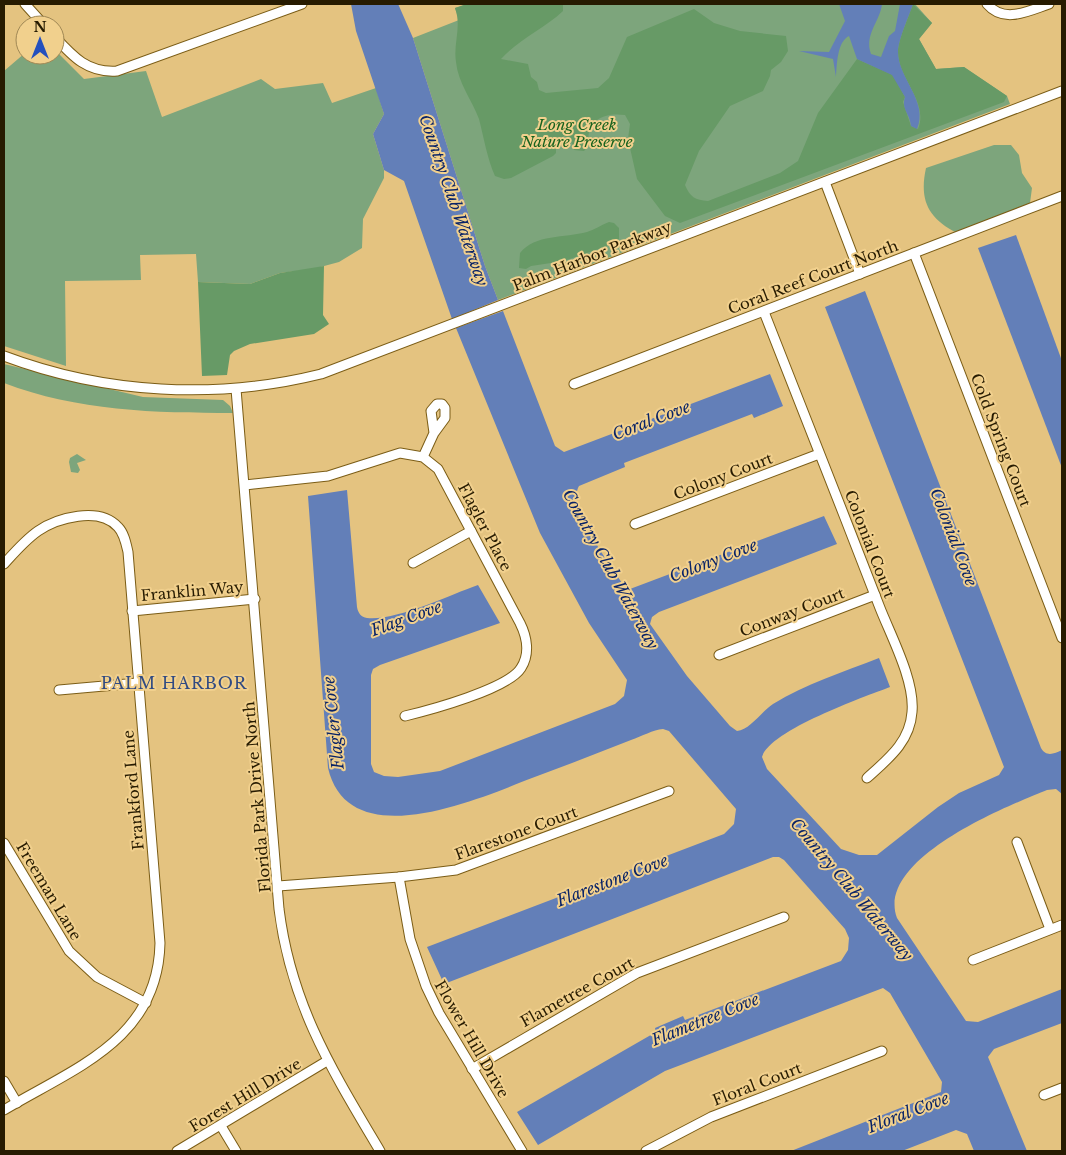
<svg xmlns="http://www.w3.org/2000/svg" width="1066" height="1155" viewBox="0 0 1066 1155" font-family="'Libre Baskerville',serif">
<rect width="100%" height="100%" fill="#e4c380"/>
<g fill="#7da57c">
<polygon points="467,4 915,4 932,23 919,39 936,69 964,67 1007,96 1010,104 498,300 485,266 413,38 459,20 455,8"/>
<polygon points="55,50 84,79 146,71 162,117 261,79 275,89 323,83 332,103 376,88 384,114 373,134 384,170 384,178 363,219 362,248 339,262 313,269 280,273 250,284 198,282 196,254 140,255 141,280 65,281 66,366 4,346 4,71 25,53 25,55 55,55"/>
<path d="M994,145h17l8,10 3,18 10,15 -2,15 -73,30c-29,-15 -38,-33 -31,-65z"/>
<path d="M4,364l139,33 80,3 7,6 3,7c-78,0 -156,-2 -229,-30z"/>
<polygon points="77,454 86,460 77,463 80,470 78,473 71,472 69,462 70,458"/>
</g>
<g fill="#679a66">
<path d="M467,4l96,1v6c-19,18 -44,28 -62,48l27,5 3,13 6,5 2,8 7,3 52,-5 11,-10 18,-41 67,-28 20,14 26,8 46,5 2,15 -7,11 -10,8 -1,6 -7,15 -33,15 -31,45 -14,34c5,12 10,15 23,16l72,-28 18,-12 20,-48 39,-54 36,16 12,22 -2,5 8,24 7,3c11,-27 -20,-50 -20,-77 0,-12 11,-36 15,-48l19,19 -13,16 17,30 28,-2 43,29 -3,6 -324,121 -15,-7 -28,-37 -9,-40 2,-15 -5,-9c-22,-3 -40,6 -36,30l-5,6 -10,-1 -3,-10 -7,-4 -8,7v10l-3,3 -42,22 -7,1 -9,-3c-8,-18 -11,-38 -16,-57 -7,-19 -21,-36 -23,-57 -3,-19 6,-35 -1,-54z"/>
<path d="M609,222l5,1 5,5v11l-6,5 -49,17 -33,5 -5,3 -7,-1 1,-15c15,-19 45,-15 67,-21 7,-2 14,-7 22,-10z"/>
<polygon points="324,266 323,315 329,324 314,334 250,344 234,351 230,355 227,375 202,376 198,282 250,284 280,273"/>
</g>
<g fill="#637fb8">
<polygon points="351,4 398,4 399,6 413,38 485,266 498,300 452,319 404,181 384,170 373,134 384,114 356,31"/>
<path d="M839,4h43c-2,18 -18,30 -11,50l10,3 8,-21 6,-5 5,-27h13c-4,12 -15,36 -15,48 0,26 31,50 19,77l-6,-3c-1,-12 -10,-17 -6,-29l-13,-22 -35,-16 -8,-23c-12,6 -12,28 -13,41l-3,-18 -34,-8 30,1 16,-31z"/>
<polygon points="1016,235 1062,361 1062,468 978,248"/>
<path d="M865,291l176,457c5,9 13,6 21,2v44l-6,-5 -9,1c-40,16 -172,69 -150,128l69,103 12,1 84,-33v34l-68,26 -6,8 39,94h-53l-7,-17 -11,-4 -54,21h-111l150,-59 1,-10 -52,-89 -7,-5 -218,83 -127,74 -21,-33 139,-80 -1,-4 28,-12 2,4 156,-59 7,-11 1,-12 -4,-9 -61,-69 -5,-3h-6l-329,127 -17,-37 297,-113 10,-10 2,-15 -67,-78 -6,-2c-10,1 -21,7 -32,11 -33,13 -66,26 -99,38 -52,20 -183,79 -204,-10l-20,-272 39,-6 10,117c1,6 4,10 10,11 30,3 82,-23 111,-33l22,38 -120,42 -7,4 -2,6v89l3,8 10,4 14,1 42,-6 175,-67 9,-8 3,-16 -38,-57 -49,-90 -84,-205 47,-17 52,135 9,6 206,-78 13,32 -29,12 -2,-4 -128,49 1,4 -46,19c-13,21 33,81 45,100l6,3 194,-73 13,28 -178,68 -7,5 -2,7 37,52 43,50 7,5c13,-1 25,-20 36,-27 33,-20 70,-32 106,-46l11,29c-26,10 -120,43 -128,70l5,12 74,80 18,6h18l61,-48 21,-14 40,-18 5,-8 -179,-460z"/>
</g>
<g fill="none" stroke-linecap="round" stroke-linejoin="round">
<g stroke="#7b5d16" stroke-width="11">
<g id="minor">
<polyline points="25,4 44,25"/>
<path d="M987,4c17,20 41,7 62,0"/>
<path d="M55,37c18,20 33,36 62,34l185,-67"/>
<polyline points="825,182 860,274"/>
<polyline points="914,253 1062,638"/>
<path d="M764,312c38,98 78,197 116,296 11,28 35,73 32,104 -2,30 -24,47 -45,66"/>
<path d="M4,356c101,38 212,44 317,18l741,-283"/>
<polyline points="574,384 1062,196"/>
<path d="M236,389l43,520c12,96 53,161 101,242"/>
<polyline points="423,457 434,433 445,418 445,408 442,404 437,404 431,411 434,433"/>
<path d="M245,485l83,-9 72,-23 23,4 15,12 82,154c7,14 10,31 1,45 -13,21 -91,42 -116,48"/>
<polyline points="635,524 819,454"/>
<polyline points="413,563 471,531"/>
<path d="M4,564c10,-11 21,-24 34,-33 19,-13 61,-25 80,-4 6,6 8,16 10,25l32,391c-2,97 -86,125 -156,167"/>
<polyline points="132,611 255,599"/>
<polyline points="719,655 875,595"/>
<polyline points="59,690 138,683"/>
<polyline points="1017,842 1050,929"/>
<polyline points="4,843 69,951 97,977 146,1003"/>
<polyline points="399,877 410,939 426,986 439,1013 522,1151"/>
<polyline points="278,886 399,877 456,870 669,791"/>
<polyline points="973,960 1062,925"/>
<polyline points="472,1069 637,973 784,917"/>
<polyline points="4,1081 17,1103"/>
<polyline points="1044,1095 1062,1088"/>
<polyline points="221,1126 236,1151"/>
<polyline points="177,1151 327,1061"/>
<polyline points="646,1151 711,1117 882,1051"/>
</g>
</g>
<use href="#minor" stroke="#fff" stroke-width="9"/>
</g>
<g text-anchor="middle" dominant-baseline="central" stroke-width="4" stroke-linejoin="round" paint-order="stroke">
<g font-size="15" font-style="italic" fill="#18621e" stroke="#f1d08d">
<text x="577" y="124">Long Creek<tspan x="577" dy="17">Nature Preserve</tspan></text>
</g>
<g font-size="15" fill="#271b01" stroke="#f1d08d">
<text transform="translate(592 256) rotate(-21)">Palm Harbor Parkway</text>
<text transform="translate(813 277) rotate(-21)">Coral Reef Court North</text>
<text transform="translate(1001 440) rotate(69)">Cold Spring Court</text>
<text transform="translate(723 476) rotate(-21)">Colony Court</text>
<text transform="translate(485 527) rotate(62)">Flagler Place</text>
<text transform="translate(870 544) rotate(69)">Colonial Court</text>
<text transform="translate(192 591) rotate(-5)">Franklin Way</text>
<text transform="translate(792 612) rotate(-21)">Conway Court</text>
<text transform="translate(133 790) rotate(-95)">Frankford Lane</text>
<text transform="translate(257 797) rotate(-95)">Florida Park Drive North</text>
<text transform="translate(516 833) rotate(-20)">Flarestone Court</text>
<text transform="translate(49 891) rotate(59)">Freeman Lane</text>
<text transform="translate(577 992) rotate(-29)">Flametree Court</text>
<text transform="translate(472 1039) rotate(60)">Flower Hill Drive</text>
<text transform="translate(757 1084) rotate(-21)">Floral Court</text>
<text transform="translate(245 1095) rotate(-31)">Forest Hill Drive</text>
</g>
<g font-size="16" font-style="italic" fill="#092367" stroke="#f1d08d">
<text transform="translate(454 200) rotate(71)">Country Club Waterway</text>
<text transform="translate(651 420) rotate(-21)">Coral Cove</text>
<text transform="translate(954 537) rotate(69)">Colonial Cove</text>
<text transform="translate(713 560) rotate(-21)">Colony Cove</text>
<text transform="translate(611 569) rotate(61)">Country Club Waterway</text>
<text transform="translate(406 618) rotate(-20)">Flag Cove</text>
<text transform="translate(333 723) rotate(-96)">Flagler Cove</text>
<text transform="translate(612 880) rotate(-21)">Flarestone Cove</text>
<text transform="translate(852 889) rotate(50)">Country Club Waterway</text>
<text transform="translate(705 1019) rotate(-22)">Flametree Cove</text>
<text transform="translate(908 1112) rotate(-21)">Floral Cove</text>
</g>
<g font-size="16" letter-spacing="1" fill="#304a82" stroke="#f1d08d">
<text x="174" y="683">PALM HARBOR</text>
</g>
</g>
<rect width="1066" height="1155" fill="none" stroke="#271b01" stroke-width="10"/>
<g transform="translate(40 40)"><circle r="24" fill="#f1d08d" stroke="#a08855"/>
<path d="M0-4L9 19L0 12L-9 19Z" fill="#2550be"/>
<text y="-8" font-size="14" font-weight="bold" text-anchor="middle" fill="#271b01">N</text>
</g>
</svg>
